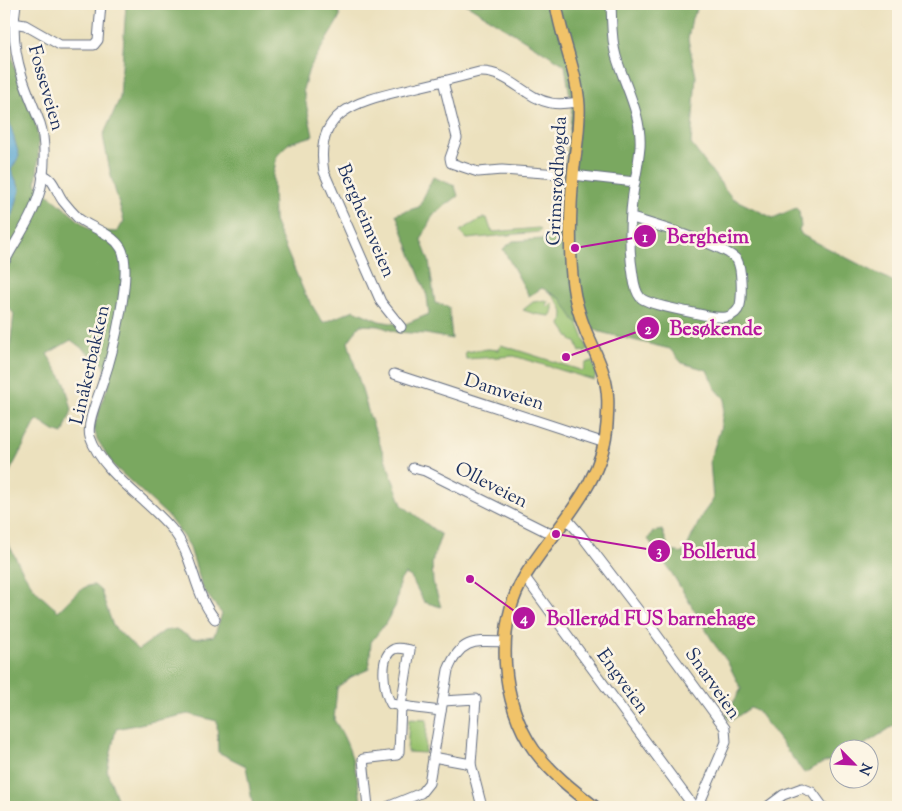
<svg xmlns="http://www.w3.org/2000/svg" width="902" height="811" viewBox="0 0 902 811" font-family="'Sorts Mill Goudy',serif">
<rect width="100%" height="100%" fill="#fcf5e5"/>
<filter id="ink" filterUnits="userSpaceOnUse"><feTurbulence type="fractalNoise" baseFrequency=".02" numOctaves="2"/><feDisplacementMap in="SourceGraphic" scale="10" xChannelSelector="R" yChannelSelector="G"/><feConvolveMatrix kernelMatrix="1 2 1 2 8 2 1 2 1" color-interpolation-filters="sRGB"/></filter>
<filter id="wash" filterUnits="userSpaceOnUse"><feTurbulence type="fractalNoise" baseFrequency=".0096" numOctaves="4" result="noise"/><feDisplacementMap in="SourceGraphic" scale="20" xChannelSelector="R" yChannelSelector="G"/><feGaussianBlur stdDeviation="1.12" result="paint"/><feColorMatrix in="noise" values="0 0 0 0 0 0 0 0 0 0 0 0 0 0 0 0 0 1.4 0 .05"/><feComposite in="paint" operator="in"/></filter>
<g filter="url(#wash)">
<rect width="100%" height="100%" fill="#ece1be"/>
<g fill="#98c26e" stroke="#5a7866">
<polygon points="483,218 487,218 491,230 494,232 539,228 541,230 538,232 467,239 460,231"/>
<path d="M564,288l24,61 -3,4 -2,-2 -3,1 -4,-10 -4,-1 -11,-16c5,-17 -1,-20 -12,-33l6,-3z"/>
<path d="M545,300l3,1 -2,4 3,2 3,-4c2,5 1,9 -2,13l-15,-2 -12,-4 10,-8z"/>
<path d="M501,345l82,26 3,-8 6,-2c3,6 5,13 2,19l-80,-24 -48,3 -1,-7 23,-3 11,1z"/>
<polygon points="409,719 427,720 425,753 407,752"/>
</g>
<g fill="#7aa861" stroke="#4a6c60">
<path d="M4,4h7c-4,32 0,56 11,87 5,12 13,26 15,39 3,18 1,37 -1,54l54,46 27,2 7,-11 -13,-45 -8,-40 17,-38 6,-94h20l6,5 4,-5h182l2,13 -31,52 -6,20 10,47 -24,7 -12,13 -4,20 1,45 31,73 18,29 31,-13 25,11 24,4 26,-11 -2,-18 -31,-82 23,-7 14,-30 22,9 3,10 -25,19 -12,25 8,21 6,42 14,4 3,32 -26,-5 -30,-2 -17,-6 -19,-1 -12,17 21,72 33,91 39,30 -9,27 1,20 8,25 -17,-5 -13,-25 -6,-3 -5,7 -4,24 -11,19 -14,18 -2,27 -18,8 -14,11 -3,32c18,26 24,57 28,87h-109l-7,-41 -28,-14 -1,-31 -29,-7 -72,15 -9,42 13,36h-116v-271c10,17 17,35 29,51 7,9 17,17 25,24 10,-8 22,-26 36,-26l7,6 12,35 25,24 26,-19 12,-2 17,10 21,-3 8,-22 -19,-25 -14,-44 -21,-29 -54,-50 -17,-27 -3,-11 8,-27 8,-19 -7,-18 -32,-24 -24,14 18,29 7,27 -9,24 -9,-3 -17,-11 -30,57 -3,12v-103l6,-8 -6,-11 6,-20 4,-33 -10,-13v-67l9,-20 7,-25 -9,-19 -4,-57 -3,-2z"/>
<polygon points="466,4 700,4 692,18 688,39 696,76 691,144 732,198 773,218 796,208 799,211 801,227 799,230 802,235 898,284 898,723 859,748 840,748 838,761 835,759 823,763 804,773 757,710 750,708 732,720 729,720 726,715 741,689 727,661 715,645 673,575 648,539 653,532 662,530 670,551 684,553 702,515 713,500 710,460 720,430 725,399 715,388 707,370 682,363 670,349 600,332 575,321 561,299 542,288 529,296 503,249 513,241 543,239 564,220 562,209 572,109 565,65"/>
</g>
<polygon fill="#59a6d2" stroke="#3a6a98" points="4,111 7,113 19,156 11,170 20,189 13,214 4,234"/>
</g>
<g filter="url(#ink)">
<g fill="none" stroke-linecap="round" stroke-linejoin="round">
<g stroke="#646d80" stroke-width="11">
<g id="minor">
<path d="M611,4c1,17 0,35 5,52 9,31 26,58 24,91 -1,12 -3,23 -5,34 -5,29 -7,65 -2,94 1,7 2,16 7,22 6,8 56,16 68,19 12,2 27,4 32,-11 2,-9 2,-37 -3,-45 -10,-14 -85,-36 -105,-42"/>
<polyline points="13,23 25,25 60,45 94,45 98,40 101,4"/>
<polyline points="443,81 457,138 450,158 451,163 478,172 502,170 559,174"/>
<path d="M42,175c12,2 14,17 21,26 4,5 10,12 15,17 14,11 33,14 43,30 13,23 -9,108 -18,134 -4,13 -17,41 -13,55 13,38 61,64 85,96 19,26 19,61 40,86"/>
<polyline points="573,175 635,182"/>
<path d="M4,263c12,-23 29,-46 36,-72 5,-18 6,-50 0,-68 -6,-16 -13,-31 -18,-47 -8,-25 -10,-47 -6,-72"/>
<path d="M401,327l-20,-25 -57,-130c-11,-63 36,-71 85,-83 23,-5 47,-11 70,-17 29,-2 45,26 72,31 9,2 19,0 28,-1"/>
<polyline points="394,374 605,443"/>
<polyline points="413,468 425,471 553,535"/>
<polyline points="566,518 581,535 649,624 725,728 726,742 698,807"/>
<polyline points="524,576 694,807"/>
<polyline points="443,701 476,699 471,764 482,807"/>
<polyline points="433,757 471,764"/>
<path d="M368,807l-5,-48 34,-4 2,-3 2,-46 9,-56c-5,-1 -11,-3 -16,-1 -16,7 -10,43 -3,55 16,3 33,5 50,7"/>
<path d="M387,807l34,-14 8,-10 19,-113c13,-32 27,-29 57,-28"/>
<polyline points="767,807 783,795 802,788 812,792 823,807"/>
</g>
</g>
<g stroke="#646d80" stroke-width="14">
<path id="major" d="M556,4c5,34 21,67 23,102 1,24 -4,47 -6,70 -3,32 -4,78 0,109 2,16 7,32 13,47 6,14 14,29 18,44 5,16 4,32 3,48 -3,61 -52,103 -82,152 -31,49 -24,128 9,174 17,23 39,40 61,57"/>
</g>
<use href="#minor" stroke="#fff" stroke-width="9"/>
<use href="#major" stroke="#f1c369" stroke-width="11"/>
</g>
</g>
<g text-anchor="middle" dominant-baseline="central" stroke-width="5" stroke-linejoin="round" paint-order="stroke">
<g font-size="19" fill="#1b2f5e" stroke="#fcf5e5">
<text transform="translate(45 88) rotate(74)">Fosseveien</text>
<text transform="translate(558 181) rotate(-87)">Grimsrødhøgda</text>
<text transform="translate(365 221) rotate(67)">Bergheimveien</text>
<text transform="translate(91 365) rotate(-77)">Linåkerbakken</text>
<text transform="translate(504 393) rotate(18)">Damveien</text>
<text transform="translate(491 486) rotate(27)">Olleveien</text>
<text transform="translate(622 682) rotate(54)">Engveien</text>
<text transform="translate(712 684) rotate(55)">Snarveien</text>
</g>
</g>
<path fill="none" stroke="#b5179e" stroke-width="2" d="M575 248L645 236M566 357L648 328M556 534L659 551M470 579L524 618"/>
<g fill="#b5179e" stroke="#fcf5e5" stroke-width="2">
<circle cx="575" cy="248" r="5"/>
<circle cx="566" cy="357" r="5"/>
<circle cx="556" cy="534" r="5"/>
<circle cx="470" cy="579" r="5"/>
<circle cx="645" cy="236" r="12"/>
<circle cx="648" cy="328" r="12"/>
<circle cx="659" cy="551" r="12"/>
<circle cx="524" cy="618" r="12"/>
</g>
<g font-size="15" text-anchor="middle" font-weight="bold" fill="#fff">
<text x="645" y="242">1</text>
<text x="648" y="334">2</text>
<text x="659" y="556">3</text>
<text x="524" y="623">4</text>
</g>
<g font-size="20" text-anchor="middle" font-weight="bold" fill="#b5179e" stroke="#fcf5e5" stroke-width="5" stroke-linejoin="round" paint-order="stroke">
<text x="708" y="243">Bergheim</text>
<text x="716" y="335">Besøkende</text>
<text x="719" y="558">Bollerud</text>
<text x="651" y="625">Bollerød FUS barnehage</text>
</g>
<rect width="902" height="811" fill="none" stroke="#fcf5e5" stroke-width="20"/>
<g transform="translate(854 764) rotate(114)"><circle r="24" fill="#fcf5e5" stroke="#a2a6af"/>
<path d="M0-4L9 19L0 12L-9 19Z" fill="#b5179e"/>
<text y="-8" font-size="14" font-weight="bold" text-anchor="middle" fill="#1b2f5e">N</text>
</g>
</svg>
